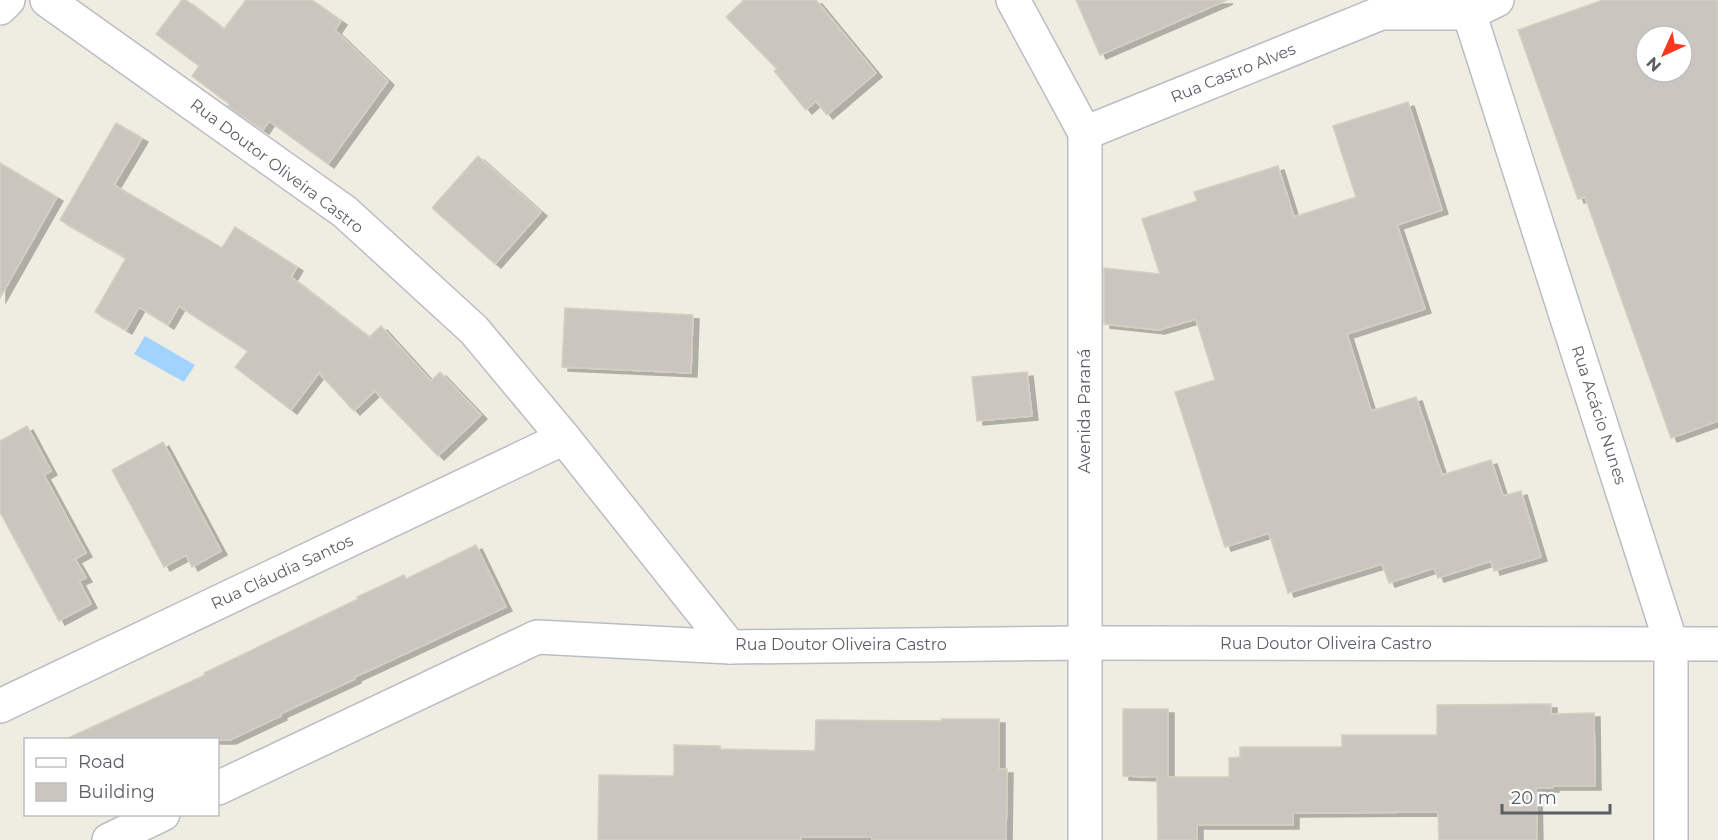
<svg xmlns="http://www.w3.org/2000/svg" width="1718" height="840" viewBox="0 0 1718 840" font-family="Montserrat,sans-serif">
<defs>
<filter id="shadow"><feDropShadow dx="6" dy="4" stdDeviation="0" flood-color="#0004"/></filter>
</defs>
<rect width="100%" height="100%" fill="#efede2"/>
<polygon fill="#a2d3ff" points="145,336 195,365 184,382 134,354"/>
<g fill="#cac6bf" stroke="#d4cfc0" stroke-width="1.5" fill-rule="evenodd" filter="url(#shadow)">
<polygon points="182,0 186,0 224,29 246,0 312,0 341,21 335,30 388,81 328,164 269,121 263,130 228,106 229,104 192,76 199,66 156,34"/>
<polygon points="744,0 816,0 876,73 827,115 816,101 806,110 774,71 777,69 726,17"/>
<polygon points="1076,0 1227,0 1100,55"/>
<path d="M1603,0h115v421l-47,17 -86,-241 -7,2 -60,-169zM1646,36h36v36h-36z"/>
<polygon points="1408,102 1442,210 1397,225 1425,309 1347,334 1371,411 1416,397 1442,475 1491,460 1503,496 1521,491 1541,557 1494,571 1491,561 1438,578 1434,568 1389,583 1382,564 1288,593 1269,533 1225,547 1175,392 1215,380 1196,319 1159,330 1104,324 1104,268 1160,274 1142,219 1197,201 1194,192 1278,166 1294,217 1356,197 1333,126"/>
<polygon points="116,123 142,138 114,185 222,248 235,227 297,267 291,277 369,337 381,326 431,381 440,372 481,415 438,456 375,391 354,411 319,373 291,410 235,367 248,351 179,306 168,325 139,307 126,330 95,312 126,258 60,220"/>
<polygon points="478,156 541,212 495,264 432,208"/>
<polygon points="0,163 57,197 0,298"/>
<polygon points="565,308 693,315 691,373 562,367"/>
<polygon points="1027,372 1032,416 977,421 972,377"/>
<polygon points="27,426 51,471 44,475 86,553 75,559 86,578 79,581 91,604 59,621 0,512 0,441"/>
<polygon points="163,442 221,551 192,567 186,555 164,567 112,470"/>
<polygon points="476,545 506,607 355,677 355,679 280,714 281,716 230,740 64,740 205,675 204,673 358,599 357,597 404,575 406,579"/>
<polygon points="1551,704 1551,714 1594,713 1595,786 1553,786 1553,788 1536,788 1537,840 1439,840 1438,812 1293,813 1293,825 1197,825 1197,840 1158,840 1157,777 1123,776 1123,709 1168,709 1168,777 1229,777 1229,758 1240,757 1240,747 1342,747 1342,735 1437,735 1437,705"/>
<polygon points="942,719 999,719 999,769 1007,769 1006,840 872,840 872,837 801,837 801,840 598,840 599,775 674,776 674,745 720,746 720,749 815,751 816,720 942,721"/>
</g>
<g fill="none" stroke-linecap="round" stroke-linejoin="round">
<g stroke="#babdc3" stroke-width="36">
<g id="minor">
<polyline points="47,0 345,212 474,330 564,438 730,647 1084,643"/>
<polyline points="0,8 8,0"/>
<polyline points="1381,13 1470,13 1497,0"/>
<polyline points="1085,133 1381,13 1400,0"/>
<polyline points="0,706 564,438"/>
<polyline points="218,788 537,637 730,647"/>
<polyline points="109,840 163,814"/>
</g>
</g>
<g stroke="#babdc3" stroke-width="36">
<g id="tertiary">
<polyline points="1013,0 1085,133 1085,840"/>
<polyline points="1465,0 1671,643 1671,840"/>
<polyline points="1084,643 1718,644"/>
</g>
</g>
<use href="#minor" stroke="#fff" stroke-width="33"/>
<use href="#tertiary" stroke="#fff" stroke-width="33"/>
</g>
<g text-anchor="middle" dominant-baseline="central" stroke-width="6" stroke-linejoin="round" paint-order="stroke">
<g font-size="16" fill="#5b5f65" stroke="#fff">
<text transform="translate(1233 73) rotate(-22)">Rua Castro Alves</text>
<text transform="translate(277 166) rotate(37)">Rua Doutor Oliveira Castro</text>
<text transform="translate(1084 411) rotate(-90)">Avenida Paraná</text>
<text transform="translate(1599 415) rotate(72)">Rua Acácio Nunes</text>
<text transform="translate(282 572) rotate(-25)">Rua Cláudia Santos</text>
<text x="1326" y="643">Rua Doutor Oliveira Castro</text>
<text x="841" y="644">Rua Doutor Oliveira Castro</text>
</g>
</g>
<rect x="24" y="738" width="195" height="78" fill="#ffffff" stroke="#bdbfc1" stroke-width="1.5"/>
<rect x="36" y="758" width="30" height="9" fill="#ffffff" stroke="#bdbfc1" stroke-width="1.5"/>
<text x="78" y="768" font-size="18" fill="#5b5f65">Road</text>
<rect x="36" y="783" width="30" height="18" fill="#cac6bf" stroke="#bdbfc1" stroke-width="1.5"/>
<text x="78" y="798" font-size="18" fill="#5b5f65">Building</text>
<g transform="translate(1664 54) rotate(225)"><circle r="28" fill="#ffffff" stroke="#bdbfc1" stroke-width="1.5"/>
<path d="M0-4.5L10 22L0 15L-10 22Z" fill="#f9381e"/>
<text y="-9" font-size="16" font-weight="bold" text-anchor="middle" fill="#5b5f65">N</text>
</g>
<path d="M1502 804v9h108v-9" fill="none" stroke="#5b5f65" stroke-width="3"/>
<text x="1511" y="804" font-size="18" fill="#5b5f65" stroke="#ffffff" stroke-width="4.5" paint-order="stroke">20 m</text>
</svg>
